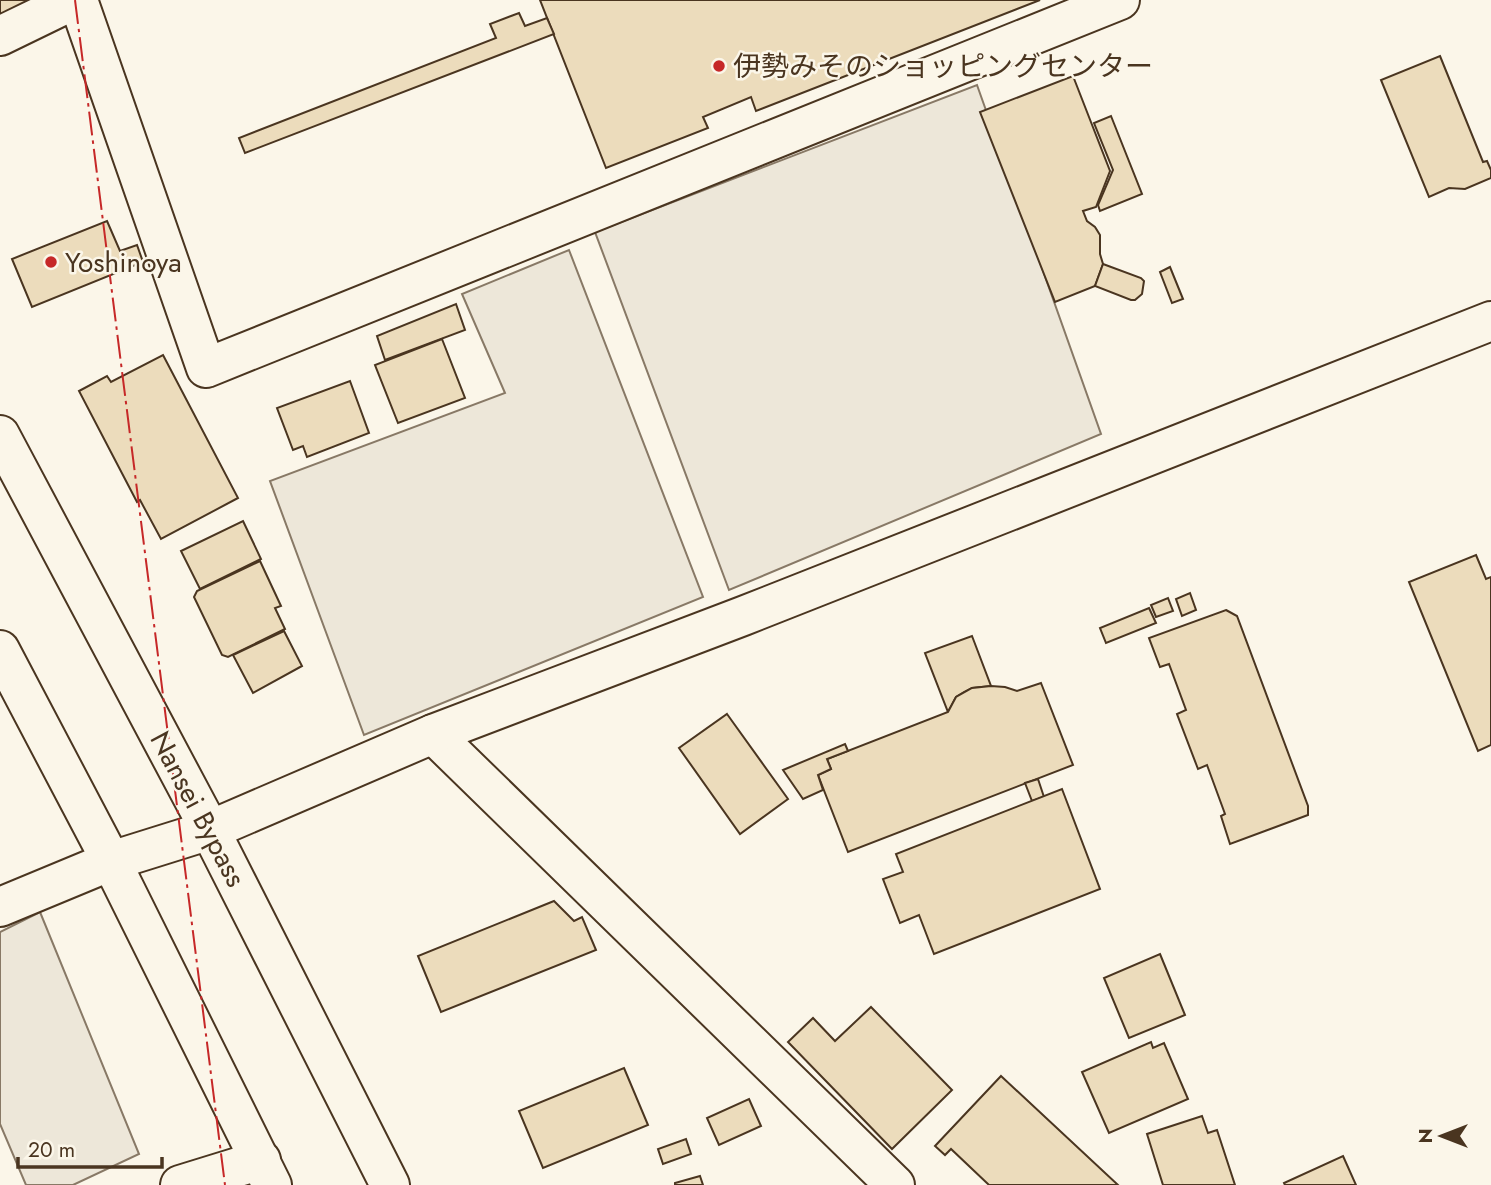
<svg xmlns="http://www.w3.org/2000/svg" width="1491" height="1185" viewBox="0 0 1491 1185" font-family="Jost,'Noto Sans JP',sans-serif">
<rect width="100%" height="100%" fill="#fbf6e9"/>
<g fill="#ede7d9" stroke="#887966" stroke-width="2">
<polygon points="977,85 1101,434 729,590 595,232"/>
<polygon points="569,250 703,597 364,735 270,481 505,393 462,294"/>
<polygon points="40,912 139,1154 73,1185 26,1185 0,1124 0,932"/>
</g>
<g fill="#ecdcbc" stroke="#4a3520" stroke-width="2">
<polygon points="0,0 31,0 0,16"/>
<polygon points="540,0 1040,0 756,111 751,97 703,117 708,128 606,168"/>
<polygon points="519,13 525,26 547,18 554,34 245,153 239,138 496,38 490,24"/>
<polygon points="1440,56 1483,162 1487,161 1491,170 1491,178 1465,189 1449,188 1429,197 1381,80"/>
<polygon points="1073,76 1110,171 1096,207 1083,211 1087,221 1095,227 1100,235 1100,254 1103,264 1095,286 1055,302 980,112"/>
<polygon points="1111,116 1142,194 1100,211 1098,205 1113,170 1094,123"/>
<polygon points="107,221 120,251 137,245 143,262 32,307 12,259"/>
<polygon points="1103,264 1141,278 1144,281 1142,294 1135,300 1131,300 1095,286"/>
<polygon points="1170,267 1183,299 1172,303 1160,272"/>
<polygon points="456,304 465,330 385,360 377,336"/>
<polygon points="442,339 465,398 398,423 375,365"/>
<polygon points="163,355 238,498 161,539 140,500 137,502 79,391 107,376 111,382"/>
<polygon points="350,381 369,433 307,457 303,446 293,450 277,408"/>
<polygon points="243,521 261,559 200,589 181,551"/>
<polygon points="1476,555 1486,579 1491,577 1491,745 1478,751 1409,582"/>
<polygon points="260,561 281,606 275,608 285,629 228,657 222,655 194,597 197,591"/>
<polygon points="1190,593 1196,610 1182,616 1176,599"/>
<polygon points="1168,598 1173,611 1156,617 1151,605"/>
<polygon points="1149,608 1156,623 1106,643 1100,628"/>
<polygon points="1226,610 1237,616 1308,806 1308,815 1230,844 1221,816 1225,814 1207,765 1198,769 1177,714 1186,710 1169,664 1160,667 1149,638"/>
<polygon points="284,631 302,666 253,693 233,655"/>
<polygon points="972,636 991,686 972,688 964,692 956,697 948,712 925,653"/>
<polygon points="1041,683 1073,765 848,852 818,775 831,769 827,759 948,712 956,697 972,688 991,686 1005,687 1017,691"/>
<polygon points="727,714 788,799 740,834 679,748"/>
<polygon points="845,744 848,751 827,759 831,769 818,775 823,790 803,799 783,770"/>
<polygon points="1038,779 1044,797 1032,801 1025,783"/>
<polygon points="1062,789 1100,889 934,954 919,915 900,923 883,879 903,872 896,854"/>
<polygon points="554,901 574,921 582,917 596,950 441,1012 418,956"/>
<polygon points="1160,954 1185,1015 1129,1038 1104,978"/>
<polygon points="871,1007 952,1090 892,1149 788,1042 813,1018 835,1041"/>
<polygon points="1151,1042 1153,1048 1164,1043 1188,1099 1109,1133 1082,1072"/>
<polygon points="624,1068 648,1125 543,1168 519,1111"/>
<polygon points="1001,1076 1118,1185 989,1185 951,1149 945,1155 935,1146"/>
<polygon points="749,1099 761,1126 719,1145 707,1118"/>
<polygon points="1202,1116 1208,1133 1217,1130 1235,1185 1163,1185 1147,1134"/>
<polygon points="686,1139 691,1154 663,1164 658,1149"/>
<polygon points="1343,1156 1356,1185 1285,1185 1284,1183"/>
<polygon points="700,1176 703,1185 675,1185 675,1183"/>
</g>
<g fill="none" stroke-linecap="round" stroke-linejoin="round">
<g stroke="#4a3520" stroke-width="42">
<g id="street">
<polyline points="78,0 206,368 1120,0"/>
<polyline points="0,36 74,0"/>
<polyline points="433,734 895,1185"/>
<polyline points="0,907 111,861 210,830 433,734 743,616 1491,321"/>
<polyline points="180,1185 261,1160"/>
</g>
</g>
<g stroke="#4a3520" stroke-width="42">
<g id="highway">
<polyline points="0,435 210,830 390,1185"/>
<polyline points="0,650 111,861 272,1185"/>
</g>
</g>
<use href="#street" stroke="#fbf6e9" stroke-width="38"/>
<use href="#highway" stroke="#fbf6e9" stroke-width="38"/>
<polyline stroke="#c62828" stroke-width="2" stroke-dasharray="24 5 3.5 5" stroke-linecap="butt" points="75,0 225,1185"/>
</g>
<g fill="#c62828" stroke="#fbf6e9" stroke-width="2.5">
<circle cx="719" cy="66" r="7"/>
<circle cx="51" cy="262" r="7"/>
</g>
<g text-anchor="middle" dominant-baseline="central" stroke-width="5" stroke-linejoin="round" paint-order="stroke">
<g font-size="28" fill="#4a3520" stroke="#fbf6e9" text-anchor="start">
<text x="733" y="66">伊勢みそのショッピングセンター</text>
<text x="65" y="262">Yoshinoya</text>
</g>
<g font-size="28" fill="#4a3520" stroke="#fbf6e9">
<text transform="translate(198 809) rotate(62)">Nansei Bypass</text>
</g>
</g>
<g transform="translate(1442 1136) rotate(270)" stroke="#fbf6e9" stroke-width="5" paint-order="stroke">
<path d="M0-5L12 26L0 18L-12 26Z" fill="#4a3520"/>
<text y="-10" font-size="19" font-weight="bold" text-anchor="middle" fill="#4a3520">N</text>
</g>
<path d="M18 1157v10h144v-10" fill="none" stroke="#4a3520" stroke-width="3.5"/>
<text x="28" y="1157" font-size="21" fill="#4a3520" stroke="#fbf6e9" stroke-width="5" paint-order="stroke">20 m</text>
</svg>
